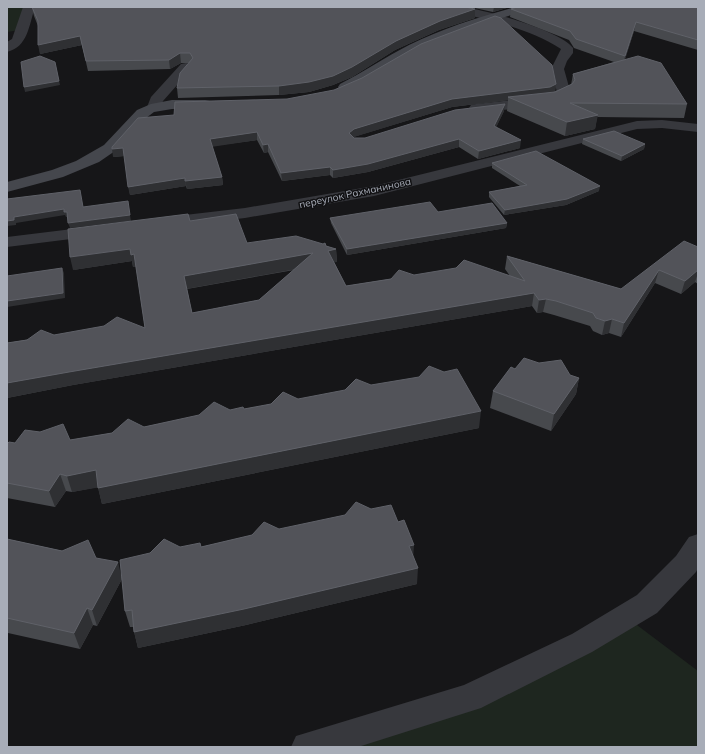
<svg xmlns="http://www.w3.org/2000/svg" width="705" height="754" viewBox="0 0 705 754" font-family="Mulish,sans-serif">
<rect width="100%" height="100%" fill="#161618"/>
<g fill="#1e261f">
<polygon points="7,7 28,7 20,30 7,32"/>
<polygon points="625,616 698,671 698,747 329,747"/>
</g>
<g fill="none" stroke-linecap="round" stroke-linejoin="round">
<g fill="#37383d" fill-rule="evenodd">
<path d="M23,7h12c-6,18 -7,40 -28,45v-10l5,-3z"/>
<path d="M437,7c8,0 17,-1 25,0 21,2 100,24 111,41v5l-6,8 -3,8 7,25c-10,14 -76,16 -95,18l-5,-1 -2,-3 2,-3 5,-1 73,-8 8,-4 -6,-23 10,-20c-34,-22 -79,-31 -118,-39z"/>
<polygon points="186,63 191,64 193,67 163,101 159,110 149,110 147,107 151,97 181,64"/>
<polygon points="662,120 698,124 698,132 662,128 637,129 374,196 245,218 159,228 153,227 150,223 153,219 159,218 245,208 374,186 637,121"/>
<polygon points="97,226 103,227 106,231 103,235 7,247 7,237"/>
<polygon points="698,534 698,568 696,572 657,613 592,652 481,708 358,747 291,747 296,736 464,685 572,634 637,595 676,556 689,537"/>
</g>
<g fill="#45474d" fill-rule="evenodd">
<path d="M515,7h19l-2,2c-38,11 -77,23 -113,41 -24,11 -45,28 -69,40h-10l-2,-3 2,-3c24,-12 45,-27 69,-39 34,-17 70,-28 106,-38z"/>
<polygon points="172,100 205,100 210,101 212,104 210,107 205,108 172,109 154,112 142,121 115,151 99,162 63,177 7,192 7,182 52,170 76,161 104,145 137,110 151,104"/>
</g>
</g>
<g fill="#47494d" fill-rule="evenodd">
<polygon points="470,7 510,7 493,12"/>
<polygon points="698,7 698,50 634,31 625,59 687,104 684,118 597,117 595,129 565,136 507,111 508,100 452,107 353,137 354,138 365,138 504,111 496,127 520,148 478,159 459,147 368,172 333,178 330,175 282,181 268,152 264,153 257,140 212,146 222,177 223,185 187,189 186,186 130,195 124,156 113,157 174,115 287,99 556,84 555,91 571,85 573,74 614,62 574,48 569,40 510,17 511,9"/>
<polygon points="32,8 475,18 439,30 395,50 352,77 333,85 309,92 279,95 178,98 177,88 189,63 181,63 170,69 88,71 82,45 40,54 38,26 34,16"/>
<polygon points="583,139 645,144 644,149 621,161 582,144"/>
<polygon points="492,163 599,191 566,205 504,215 489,197 489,192 520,186 492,168"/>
<polygon points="438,212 507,223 506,228 347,255 331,223 330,218"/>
<path d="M190,221l57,22 79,3 10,3 1,13h-3l12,24 68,-11 96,1 -5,-7 2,-13 114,33 77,-42v37l-3,-2 -14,12 -26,-11 -34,54 -12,-4 -7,2 -9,-4 -3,-5 -36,-11 -11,-3 -6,1 -5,-7 -459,79 -66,13v-55l47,-8 91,-7 -9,-61h-3l-1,-6 -59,9zM294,270l-35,30 -67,13 -5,-24z"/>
<polygon points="515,369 570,375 579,378 576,394 551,431 490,408 493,391"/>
<polygon points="298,399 479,428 102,504 98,487 72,492 66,491 55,507 7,498 7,444 70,440 112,433 230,410 244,409"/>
<polygon points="279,529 413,556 417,584 246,625 138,648 133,627 130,627 125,611 122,579 97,626 93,625 80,649 8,633 7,632 7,539 96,558 122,577 180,547 201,547"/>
</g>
<g fill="#2f3033">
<polygon points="494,7 510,7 493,12"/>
<polygon points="475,9 475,18 439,30 395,50 352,77 333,85 309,92 279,95 279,86 396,41 440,21"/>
<polygon points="636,22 634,31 623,66 625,56"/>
<polygon points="80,36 82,45 40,54 38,45"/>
<polygon points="180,53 181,63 170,69 169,60"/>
<polygon points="55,62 60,85 25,92 24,87"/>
<polygon points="556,84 555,91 549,95 508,97 508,100 452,107 354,137 350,141 349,133 354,129 452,99"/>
<polygon points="505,104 504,111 493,134 494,126"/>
<polygon points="598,115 595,129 565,136 567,122"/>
<polygon points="257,132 257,140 211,147 210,139"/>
<polygon points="459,139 459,147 368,172 333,178 333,170"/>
<polygon points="521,140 520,148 478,159 479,151"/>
<polygon points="268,144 268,152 264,153 263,145"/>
<polygon points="645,144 644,149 621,161 622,156"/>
<polygon points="123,148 125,156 113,157 112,149"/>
<polygon points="330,167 330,175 282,181 281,173"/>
<polygon points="222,177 223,185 187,189 185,181"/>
<polygon points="185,178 186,186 130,195 128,187"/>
<polygon points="600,186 599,191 566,205 504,215 505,210"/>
<polygon points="64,209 67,212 69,217 66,217 65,215 16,223 16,225 7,226 7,221 14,217"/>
<polygon points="130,215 131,221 70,228 68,223"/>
<polygon points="507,223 506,228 347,255 347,249"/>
<polygon points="130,249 134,254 136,267 133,267 132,261 73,270 70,257"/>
<polygon points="336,249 337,262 329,263 328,251"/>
<polygon points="313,253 313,266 186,289 184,276"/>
<polygon points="62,268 64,273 65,298 7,307 7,301"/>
<polygon points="659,270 655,283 621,337 624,323"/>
<polygon points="698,270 698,273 695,282 681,294 685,281"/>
<polygon points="534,293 532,306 73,385 7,398 7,383 69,372"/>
<polygon points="546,299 543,312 537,313 539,300"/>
<polygon points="612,319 609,333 602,335 605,321"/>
<polygon points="579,378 576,394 551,431 554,414"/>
<polygon points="481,411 479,428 102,504 98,488"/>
<polygon points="96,470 101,487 72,492 67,476"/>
<polygon points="60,474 66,491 55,507 49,491"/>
<polygon points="414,545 413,561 409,546"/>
<polygon points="118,562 122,579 97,626 92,610"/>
<polygon points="418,568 417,584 246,625 138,648 134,632"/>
<polygon points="87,608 93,625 80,649 74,633"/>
</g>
<g fill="#525359" stroke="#5f6168" fill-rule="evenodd">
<polygon points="32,7 465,7 475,9 440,21 396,41 352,67 333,76 309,82 279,86 177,88 180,73 193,58 190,53 180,53 169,60 86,61 80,36 38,45 38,21"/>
<polygon points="517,7 698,7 698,40 636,22 625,56 576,39 570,31 511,9"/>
<polygon points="495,16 501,18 552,65 556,84 550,87 452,99 354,129 349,133 354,138 365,138 455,110 505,104 494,126 521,140 479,151 459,139 368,164 333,170 330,167 281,173 268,144 263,145 257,132 210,139 222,177 185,181 185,178 128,187 123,148 112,149 112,147 138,118 174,115 175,102 287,99 334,90 362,78 421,44"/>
<polygon points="40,56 55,62 59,81 24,87 21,62"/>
<polygon points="638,56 661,63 687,104 570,103 598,115 567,122 508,97 555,92 572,84 575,80 573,74"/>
<polygon points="614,131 645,144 622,156 583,139"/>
<polygon points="536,151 600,186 567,199 505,210 489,192 527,185 492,163"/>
<polygon points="80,190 83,207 128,201 130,215 68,223 67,212 64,212 64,209 14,217 14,220 7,221 7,199"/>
<polygon points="430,202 438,212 492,203 507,223 347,249 330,218"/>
<path d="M188,214l2,7 46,-7 11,29 49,-7 27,8 2,-1 1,3 10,3 -8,2 18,35 45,-7 8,-9 15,5 42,-7 8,-8 61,21 -18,-25 114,33 63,-48 14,6v23l-13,11 -26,-11 -35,53 -12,-4 -7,2 -9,-3 -3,-5 -37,-12 -10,-2 -7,1 -5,-7 -465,79 -62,11v-40l20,-3 14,-10 13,5 50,-9 13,-9 28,11 -11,-74 -3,1 -1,-6 -60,8 -2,-28zM313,253l-54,47 -67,13 -8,-37z"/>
<polygon points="62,268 63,293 7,301 7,276"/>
<polygon points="524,358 539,363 561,360 570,375 579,378 554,414 493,391 511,367 515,369"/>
<polygon points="429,366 444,372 457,369 481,411 98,488 96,470 67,476 60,474 49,491 7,483 7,444 9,442 15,443 25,430 40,432 63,424 70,440 112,433 128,419 144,427 199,415 214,402 230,410 243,407 244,409 271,404 283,392 298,399 345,390 356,379 371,385 419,377"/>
<polygon points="356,502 371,509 391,505 398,522 404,520 414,545 409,546 418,568 244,609 134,632 132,610 125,611 120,560 150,553 164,539 180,547 200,543 201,547 252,535 264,522 279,529 345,515"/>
<polygon points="7,539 62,551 88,540 96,558 118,562 92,610 87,608 74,633 7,618"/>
</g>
<g text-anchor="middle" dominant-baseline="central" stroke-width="3" stroke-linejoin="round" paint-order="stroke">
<g font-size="10" fill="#a8adb8" stroke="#111113">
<text transform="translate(355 193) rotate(-12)">переулок Рахманинова</text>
</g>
</g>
<rect width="705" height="754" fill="none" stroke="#a8adb8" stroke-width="16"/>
</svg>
